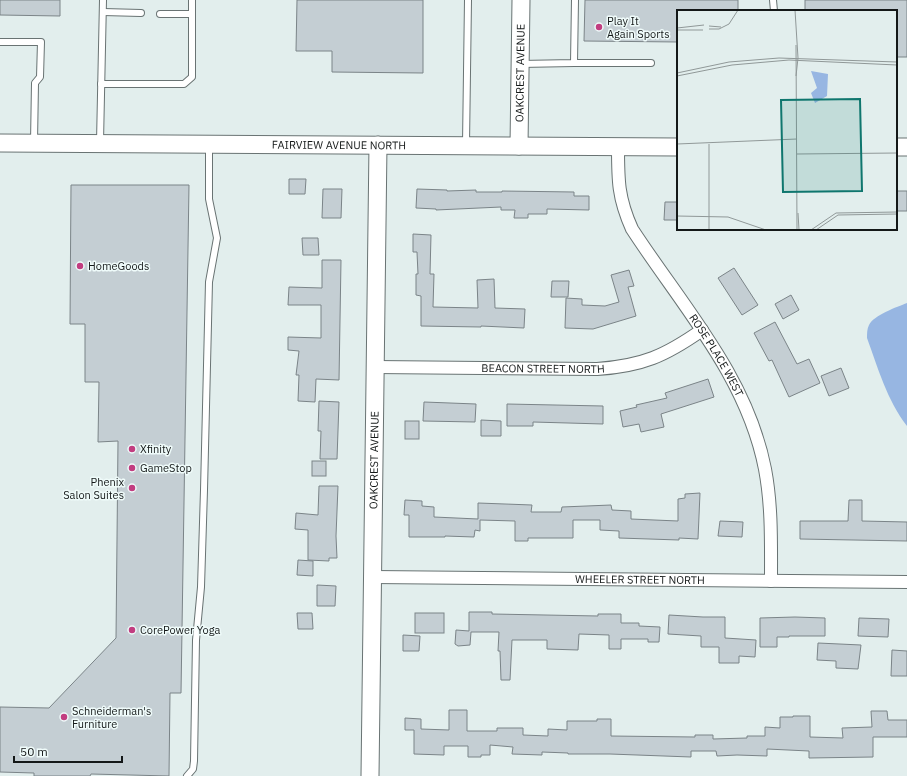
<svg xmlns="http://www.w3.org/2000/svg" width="907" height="776" viewBox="0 0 907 776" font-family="'IBM Plex Sans',sans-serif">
<rect width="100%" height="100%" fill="#e2eeed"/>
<path fill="#97b6e2" d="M907,303v123c-20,-26 -29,-58 -40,-88 0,-5 0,-9 2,-13 5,-10 28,-18 38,-22z"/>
<g fill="#c4ced3" stroke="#7b8488">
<polygon points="0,0 60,0 60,16 0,15"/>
<polygon points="297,0 423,0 423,73 332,72 332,51 296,51"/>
<polygon points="585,0 738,0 738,11 678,11 678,42 584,41"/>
<polygon points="805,0 907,0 907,57 896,57 896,11 805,11"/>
<polygon points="289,179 306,179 305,194 289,194"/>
<polygon points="71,185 189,185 181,693 170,693 169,776 91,774 90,776 34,776 34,773 0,772 0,707 49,708 116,638 118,441 98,442 99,382 85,382 85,324 70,324"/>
<polygon points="323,189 342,189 341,218 322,218"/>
<polygon points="417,189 447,190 447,191 476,190 476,192 502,192 502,191 574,192 574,196 589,196 589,210 547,209 547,214 528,214 528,218 514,218 515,210 501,210 501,207 436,210 436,209 416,208"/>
<rect x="896" y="191" width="11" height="20"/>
<polygon points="665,202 678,202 678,220 664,220"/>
<polygon points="413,234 431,235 430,274 434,274 433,307 478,308 477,280 494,279 495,308 525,309 524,328 481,326 481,327 421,326 421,296 416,295 416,274 418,274 417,252 413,252"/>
<polygon points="302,238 318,238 319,255 303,255"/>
<polygon points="322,260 341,260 339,380 316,379 315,402 298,401 299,375 296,375 299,351 288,350 288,337 321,338 321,305 288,305 289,287 322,288"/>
<polygon points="734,268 758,305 742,315 718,278"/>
<polygon points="629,270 634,286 628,287 636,316 593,329 565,328 566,298 582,299 582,305 605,306 619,302 611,275"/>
<polygon points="552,281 569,281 568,297 551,297"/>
<polygon points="791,295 799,310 783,319 775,304"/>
<polygon points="775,322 797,364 809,359 820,383 789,397 772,360 769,361 754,333"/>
<polygon points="841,368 849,388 829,396 821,376"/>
<polygon points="708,379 714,397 661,414 664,427 641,432 639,424 623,427 620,411 637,407 636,405 667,398 665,393"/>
<polygon points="319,401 339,402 337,459 320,459 321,431 318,431"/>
<polygon points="424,402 476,404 475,422 423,421"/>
<polygon points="507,404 603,406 603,424 533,422 533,426 507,426"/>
<polygon points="481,420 501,421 501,436 481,436"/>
<rect x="405" y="421" width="14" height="18"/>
<rect x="312" y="461" width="14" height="15"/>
<polygon points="319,486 338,486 336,536 337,558 329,558 329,561 308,560 308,530 295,529 296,513 318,515"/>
<polygon points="700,493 698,539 679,538 679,540 619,538 619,531 600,530 600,520 573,520 573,538 528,538 528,541 515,541 515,521 480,520 480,531 475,530 474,537 445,536 445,537 409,537 409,515 404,515 405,500 422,501 422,506 434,507 434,517 478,519 478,503 532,505 531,512 561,512 562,507 611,505 612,510 631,511 631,519 678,521 678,499 685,498 685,494"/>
<polygon points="849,500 862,500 862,521 907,522 907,541 800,539 800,521 848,521"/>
<polygon points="720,521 743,522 742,537 718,536"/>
<polygon points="298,560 313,561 313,576 297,575"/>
<polygon points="317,585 336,586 335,606 317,606"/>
<polygon points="469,612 492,612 492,614 598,616 598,614 621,614 621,623 639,623 639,626 660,627 659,642 648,642 648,639 621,639 621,649 609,649 609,635 579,634 578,650 547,649 547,640 512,640 510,680 501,680 500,651 498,651 499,632 471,632 470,645 458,646 455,644 456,630 469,631"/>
<polygon points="297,613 312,613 313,629 298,629"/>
<rect x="415" y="613" width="29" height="20"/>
<polygon points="669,615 703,617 725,617 725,638 756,640 755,657 739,656 739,663 719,663 719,647 701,647 701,636 668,634"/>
<polygon points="795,617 825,618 825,636 789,636 789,637 777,637 777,647 760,647 760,618"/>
<polygon points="859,618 889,619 888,637 858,636"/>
<polygon points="403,635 420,636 419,651 403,651"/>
<polygon points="818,643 861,645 858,669 836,668 836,661 817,660"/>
<polygon points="892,650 907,651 907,676 891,676"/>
<polygon points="449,710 467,710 467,731 497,731 497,728 523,728 523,735 548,736 548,729 567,730 567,721 597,721 597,719 611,719 611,736 695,737 695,735 713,735 713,739 747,738 747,736 765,736 765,727 780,728 780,717 793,717 793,716 810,716 810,737 843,738 842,728 872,727 871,711 887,711 888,720 907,720 907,737 873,737 873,757 809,758 809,751 767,749 767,756 737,755 717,756 716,751 691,751 691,757 610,754 568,754 568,753 542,752 542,755 512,754 513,747 490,745 490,755 481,755 481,757 468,757 468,746 444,746 444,755 414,754 414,730 405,730 405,718 421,719 421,729 449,730"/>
</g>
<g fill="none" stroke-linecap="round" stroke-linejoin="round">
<g stroke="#697373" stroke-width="8">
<g id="lane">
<polyline points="773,0 774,11"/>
<polyline points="103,12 141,13"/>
<polyline points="160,14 192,14"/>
<polyline points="0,42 41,42 40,77 35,83 34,142"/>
<polyline points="574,63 651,63"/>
<polyline points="520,64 574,63 575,0"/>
<polyline points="101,84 184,84 192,77 192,0"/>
<polyline points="100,142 103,0"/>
<polyline points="466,144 468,0"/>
<polyline points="187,776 193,769 194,761 196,640 201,587 204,490 209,282 217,238 209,199 209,146"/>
</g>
</g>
<g stroke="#697373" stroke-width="14">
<g id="street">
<path id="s1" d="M618,147c0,33 0,51 14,82 50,77 115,147 133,240 7,37 6,74 6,112"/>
<path id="s2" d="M375,367l222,2c45,-3 68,-13 105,-39"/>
<path id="s3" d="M373,577l534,5"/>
</g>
</g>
<g stroke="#697373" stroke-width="19">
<g id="secondary">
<path id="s4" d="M0,143l678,4"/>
<path id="s5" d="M519,146l2,-146"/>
<polyline points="896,147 907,147"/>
<path id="s6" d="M370,776l8,-631"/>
</g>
</g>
<use href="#lane" stroke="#fff" stroke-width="6"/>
<use href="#street" stroke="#fff" stroke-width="12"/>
<use href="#secondary" stroke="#fff" stroke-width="17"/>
</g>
<g fill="#c23d80" stroke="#effbfa" stroke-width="1.5">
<circle cx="599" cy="27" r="4"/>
<circle cx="80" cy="266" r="4"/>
<circle cx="132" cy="449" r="4"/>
<circle cx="132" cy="468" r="4"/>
<circle cx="132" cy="488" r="4"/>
<circle cx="132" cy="630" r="4"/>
<circle cx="64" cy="717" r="4"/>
</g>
<g text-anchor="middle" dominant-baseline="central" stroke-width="3" stroke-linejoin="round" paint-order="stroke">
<g font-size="11" fill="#141818" stroke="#effbfa" text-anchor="start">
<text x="607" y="21">Play It<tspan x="607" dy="13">Again Sports</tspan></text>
<text x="88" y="266">HomeGoods</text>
<text x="140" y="449">Xfinity</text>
<text x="140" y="468">GameStop</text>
<text x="124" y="482" text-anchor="end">Phenix<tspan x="124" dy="13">Salon Suites</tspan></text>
<text x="140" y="630">CorePower Yoga</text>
<text x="72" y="711">Schneiderman's<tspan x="72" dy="13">Furniture</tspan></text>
</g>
<g font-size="11" fill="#141818" stroke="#effbfa">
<text stroke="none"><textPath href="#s5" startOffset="73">OAKCREST AVENUE</textPath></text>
<text stroke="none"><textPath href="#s4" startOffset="339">FAIRVIEW AVENUE NORTH</textPath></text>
<text stroke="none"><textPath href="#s1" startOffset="236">ROSE PLACE WEST</textPath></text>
<text stroke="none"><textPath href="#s2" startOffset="168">BEACON STREET NORTH</textPath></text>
<text stroke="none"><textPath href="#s6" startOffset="316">OAKCREST AVENUE</textPath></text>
<text stroke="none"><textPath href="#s3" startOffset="267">WHEELER STREET NORTH</textPath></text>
</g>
</g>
<g transform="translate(677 10)">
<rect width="220" height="220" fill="#e2eeed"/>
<path d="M134,61l17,3 -1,22 -12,7 -4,-10 6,-5z" fill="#97b6e2"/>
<path fill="none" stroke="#909898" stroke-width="1" d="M118,0l3,48 -2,18M32,16l12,1M0,18l27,-3M32,19h10l10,-5 9,-14M0,20h26M119,35l1,185M0,63l52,-11 50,-4 118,4M0,66l55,-11 57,-5 108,5M0,134l120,-5M32,134v86M120,144l100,-1M121,203l1,17M0,206l51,1 38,13M134,220l25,-17 61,-1M139,220l22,-15 59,-1"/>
<path fill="#0f766e" fill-opacity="0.15" stroke="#0f766e" stroke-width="2" d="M183,89l2,92 -79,1 -2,-92z"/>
<rect width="220" height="220" fill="none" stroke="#141818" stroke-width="2"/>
</g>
<path d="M14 756v6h108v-6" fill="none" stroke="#141818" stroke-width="2"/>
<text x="20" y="756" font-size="12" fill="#141818" stroke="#effbfa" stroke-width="3" paint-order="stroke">50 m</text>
</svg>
